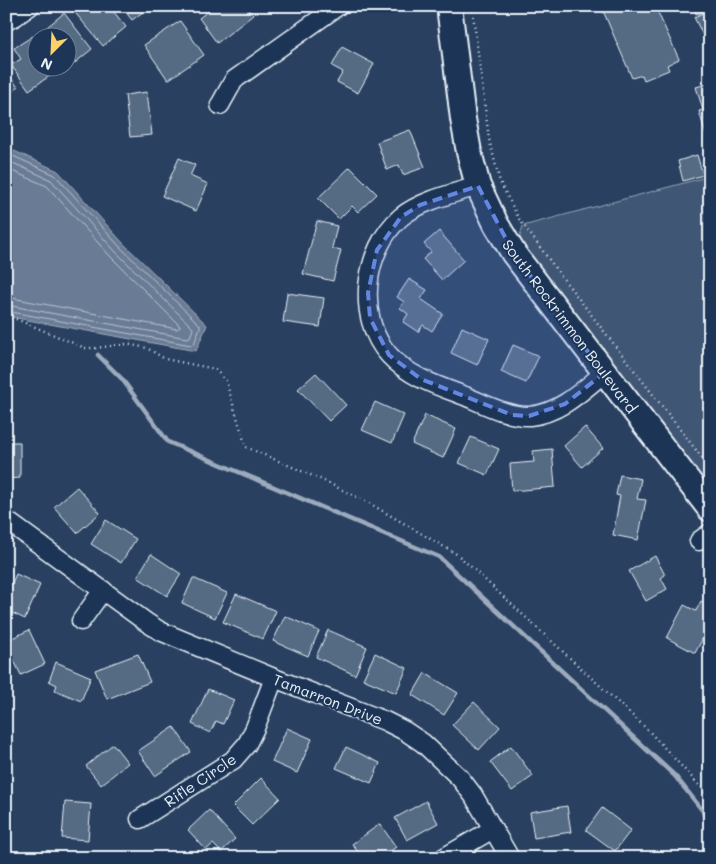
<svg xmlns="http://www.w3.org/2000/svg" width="716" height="864" viewBox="0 0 716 864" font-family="Mali,sans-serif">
<rect width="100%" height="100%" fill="#294061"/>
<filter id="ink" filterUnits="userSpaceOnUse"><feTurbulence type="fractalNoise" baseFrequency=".02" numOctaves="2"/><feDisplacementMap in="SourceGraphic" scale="10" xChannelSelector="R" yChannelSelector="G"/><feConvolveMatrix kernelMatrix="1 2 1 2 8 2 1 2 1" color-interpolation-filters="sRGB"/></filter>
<g filter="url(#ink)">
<polygon fill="#415774" stroke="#94a4b6" points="710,176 710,512 514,254 523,226"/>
<polygon fill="#6b7c95" stroke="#9dabbd" points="10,149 58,171 123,243 207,325 196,351 6,316 6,157"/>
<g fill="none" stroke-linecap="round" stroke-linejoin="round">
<g stroke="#b6c2d0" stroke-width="1">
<polyline points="6,157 13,156 55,175 119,246 200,325 200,327 194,344 191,345 6,311"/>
<polyline points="6,163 13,163 51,180 115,251 192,327 193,329 190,337 187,338 6,305"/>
<polyline points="6,171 12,171 47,186 110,256 179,325 180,327 177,329 6,297"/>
</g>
<g stroke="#9dabbd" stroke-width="4.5">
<polyline points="98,355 122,379 168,442 439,557 675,776 703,811 710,844"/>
<polyline points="708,858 710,845"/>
</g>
</g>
<g fill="#556a83" stroke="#e8f1f8">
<polygon points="76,6 109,6 126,27 103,46 72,9"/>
<polygon points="121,6 151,6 132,20"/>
<polygon points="215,6 246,6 253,15 217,43 199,18"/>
<polygon points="601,6 655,6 679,59 667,65 669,70 644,80 642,75 632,78"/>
<polygon points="693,6 709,6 710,9 696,14"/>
<polygon points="710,10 710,40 706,42 694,17"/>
<polygon points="64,13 92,49 65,71 62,68 68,68 68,38 51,38 54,36 47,27"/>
<polygon points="180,21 204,55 168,80 144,45"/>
<polygon points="33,36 38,43 38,68 54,68 57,71 29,90 11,65 21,59 14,48"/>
<polygon points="342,47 374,64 358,93 337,82 343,72 332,66"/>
<polygon points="6,72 18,87 6,97"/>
<polygon points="710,83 710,141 708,142 699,111 703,110 696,87"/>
<polygon points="147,92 152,135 130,137 125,95"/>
<polygon points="410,130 425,167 403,175 399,165 387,170 377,142"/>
<polygon points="697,155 703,175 683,181 678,161"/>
<polygon points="179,158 195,165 190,176 208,184 196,211 162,196"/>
<polygon points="350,167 377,194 358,212 352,206 339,219 318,198"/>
<polygon points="317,221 337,226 332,248 341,250 333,281 303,274"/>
<polygon points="439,231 464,260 442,280 423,259 431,252 424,244"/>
<polygon points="409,279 427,290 421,299 443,314 432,331 423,325 418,332 403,322 408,314 400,308 404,302 397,297"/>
<polygon points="287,293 324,298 320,327 283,322"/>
<polygon points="462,327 489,339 477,365 451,353"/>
<polygon points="513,345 539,356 526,383 501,372"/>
<polygon points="316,373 346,405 329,421 298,389"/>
<polygon points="375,402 404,415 392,443 362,430"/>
<polygon points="425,415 456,429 443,458 412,444"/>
<polygon points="585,427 603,448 582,467 564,446"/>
<polygon points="471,437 499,449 487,475 459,463"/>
<polygon points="6,442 20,442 20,478 6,479"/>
<polygon points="552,449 555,487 512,491 510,464 534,462 533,451"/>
<polygon points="620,475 641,479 637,499 646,500 638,540 613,535 620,496 616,495"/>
<polygon points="77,487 100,513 77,533 54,507"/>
<polygon points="106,520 136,539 121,563 91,544"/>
<polygon points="151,554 181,574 167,596 137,577"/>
<polygon points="655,556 665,575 661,578 667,589 646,601 629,571"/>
<polygon points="16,574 40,585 25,619 6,610 6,596"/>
<polygon points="193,578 227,593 215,618 182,603"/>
<polygon points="236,594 276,611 263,639 223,622"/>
<polygon points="701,601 710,605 710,625 695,653 667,638 684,605 696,611"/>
<polygon points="285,616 319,631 308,656 273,641"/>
<polygon points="29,630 45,664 21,675 6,644 6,641"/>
<polygon points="328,630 367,647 355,675 316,657"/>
<polygon points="375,653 407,668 396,693 363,679"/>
<polygon points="138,654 150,682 107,699 95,670"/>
<polygon points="56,662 91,677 81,701 55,690 57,685 49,681"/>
<polygon points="425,673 458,693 444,715 412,695"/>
<polygon points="208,689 234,700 223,724 216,721 210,733 192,724"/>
<polygon points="474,702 500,727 479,750 452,725"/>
<polygon points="174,727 191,752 155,776 138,751"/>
<polygon points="287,728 312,739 297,773 272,762"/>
<polygon points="113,744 128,763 101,785 86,766"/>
<polygon points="511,746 533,776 512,791 490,762"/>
<polygon points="346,747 380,763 371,783 336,768"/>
<polygon points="261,778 280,798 252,825 233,806"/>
<polygon points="426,801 438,823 407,840 395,818"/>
<polygon points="65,802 91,804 88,840 62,838"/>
<polygon points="567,806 571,832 534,838 530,812"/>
<polygon points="602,808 631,830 615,851 586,830"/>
<polygon points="209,810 235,839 221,852 213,844 206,850 188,830"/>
<polygon points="380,824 396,847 381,858 370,858 365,852 360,855 352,844"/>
</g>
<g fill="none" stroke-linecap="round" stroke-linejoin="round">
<g stroke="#e8f1f8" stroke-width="21">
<g id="street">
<polyline points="6,21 16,16 30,6"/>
<polyline points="220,105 234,80 338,6"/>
<path d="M478,186c-23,7 -58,15 -77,31 -37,32 -46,101 -12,138 20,22 49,31 76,41 19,8 44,21 65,20 30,-3 52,-25 74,-43"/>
<polyline points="6,520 146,622 160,631 274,678 385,721 405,731 423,743 460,778 473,795 510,858"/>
<polyline points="699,541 710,533"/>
<polyline points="81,621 103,590"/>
<polyline points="140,819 233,760 247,744 255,728 274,678"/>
<polyline points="443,858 493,829"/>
</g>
</g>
<g stroke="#e8f1f8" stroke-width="28">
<polyline id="secondary" points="449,6 463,119 469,152 478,186 496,224 514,254 710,509"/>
</g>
<g stroke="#e8f1f8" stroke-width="2.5" stroke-dasharray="1 4" stroke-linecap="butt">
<polyline points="472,6 489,139 500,182 519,219 565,281 710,468"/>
<polyline points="6,319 16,319 85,348 96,348 126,344 147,348 165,359 215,369 226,381 246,447 320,479 369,503 458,555 648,730 710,797"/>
</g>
<use href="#street" stroke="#1d3557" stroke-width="18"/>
<use href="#secondary" stroke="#1d3557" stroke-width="24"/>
</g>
</g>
<path fill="#6487e3" fill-opacity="0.2" stroke="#6487e3" stroke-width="4" stroke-dasharray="10 6" stroke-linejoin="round" d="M478,186l36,68 90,119 -39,31 -36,12 -17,-1 -91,-36 -32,-24 -19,-37 -2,-25 9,-43 24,-33 19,-12z"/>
<g text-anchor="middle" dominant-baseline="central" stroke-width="4" stroke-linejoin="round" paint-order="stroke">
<g font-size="15" fill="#e8f1f8" stroke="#1d3557">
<text transform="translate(570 326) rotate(53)">South Rockrimmon Boulevard</text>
<text transform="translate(328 699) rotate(21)">Tamarron Drive</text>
<text transform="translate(200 780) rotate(-34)">Rifle Circle</text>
</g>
</g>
<rect width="716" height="864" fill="none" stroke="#1d3557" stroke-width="25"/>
<rect x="12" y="12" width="691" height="839" fill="none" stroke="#e8f1f8" stroke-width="2" filter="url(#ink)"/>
<g transform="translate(52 52) rotate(204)"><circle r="24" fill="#1d3557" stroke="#6e8097"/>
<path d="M0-4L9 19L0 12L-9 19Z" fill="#ffd166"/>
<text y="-8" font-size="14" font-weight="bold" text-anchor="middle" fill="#e8f1f8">N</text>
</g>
</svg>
